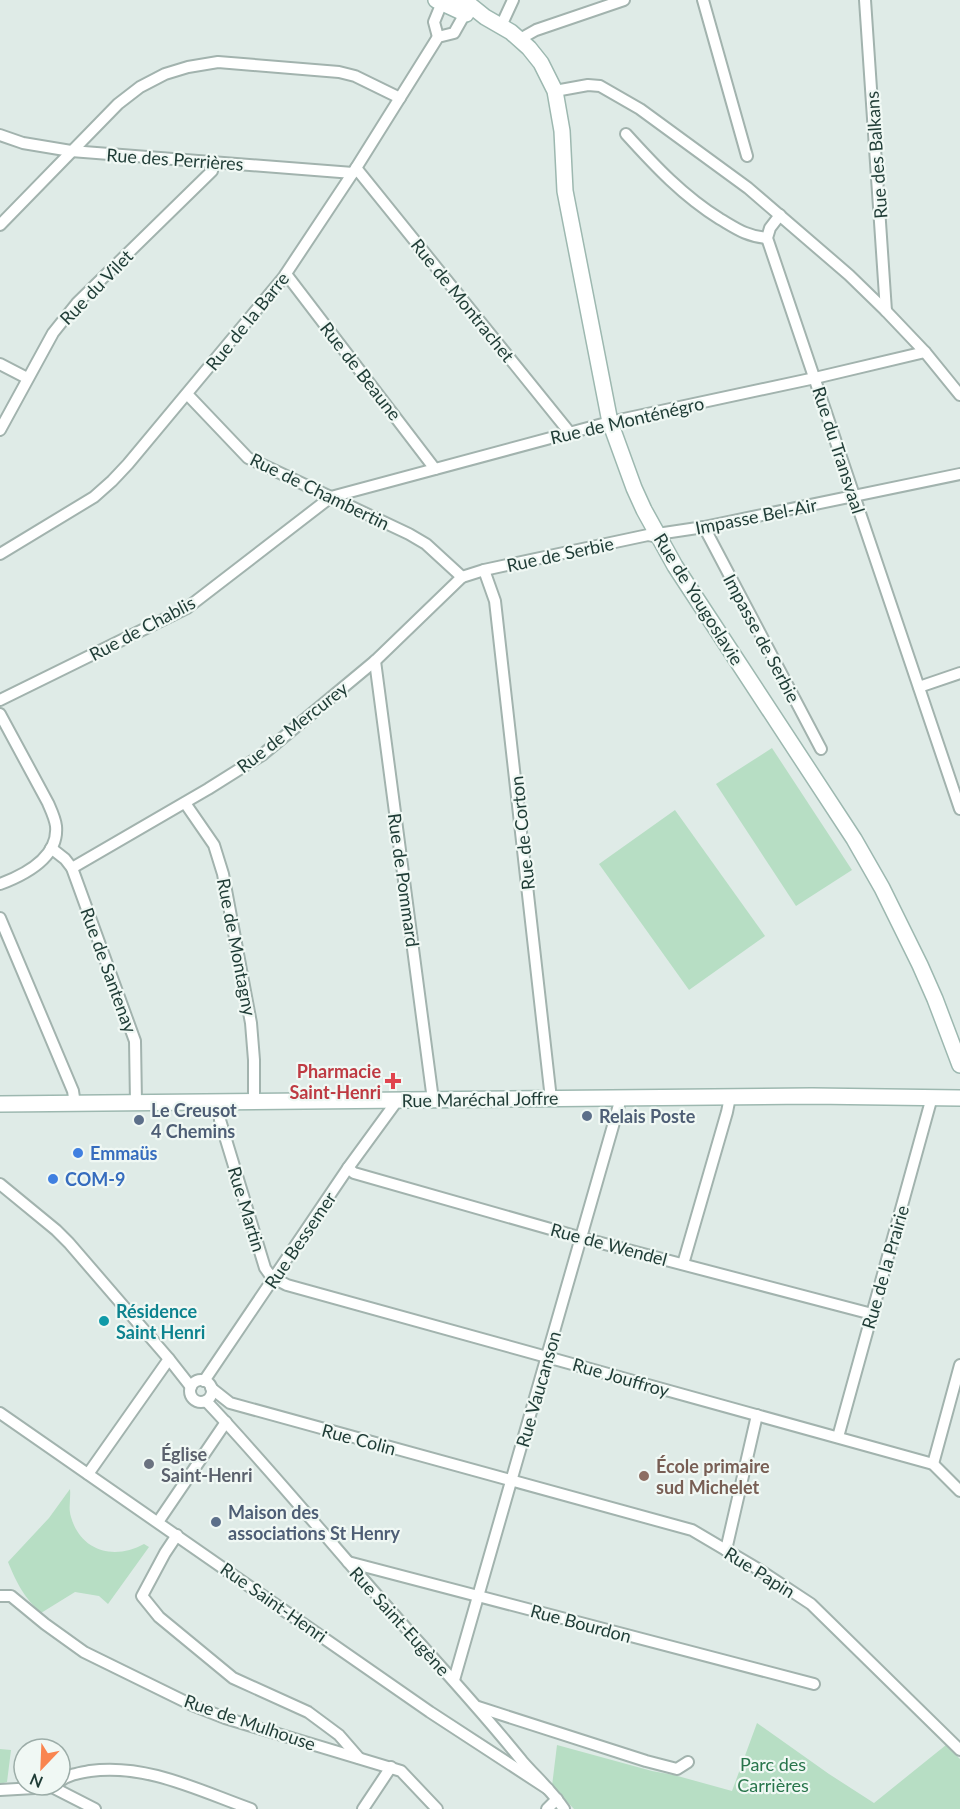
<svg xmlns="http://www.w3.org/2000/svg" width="960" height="1809" viewBox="0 0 960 1809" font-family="Lato,sans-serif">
<rect width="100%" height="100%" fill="#dfebe7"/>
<g fill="#b7dec4">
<polygon points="772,748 852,870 796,906 716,784"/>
<polygon points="675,810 765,936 689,990 599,864"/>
<path d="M70,1489c1,10 -2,19 1,28 10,35 44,43 73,27l5,3 -41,57 -9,-8 -24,-4 -34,21c-17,-16 -24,-29 -33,-51l41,-44z"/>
<polygon points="757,1723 829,1774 874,1803 946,1745 960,1759 960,1809 574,1809 552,1786 557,1745 652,1771 674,1775 732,1791"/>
<polygon points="0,1749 11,1750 7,1782 0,1784"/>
</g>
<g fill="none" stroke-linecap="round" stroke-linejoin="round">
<g stroke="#a2b3ae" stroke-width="14">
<g id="minor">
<polyline points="703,0 747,156"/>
<polyline points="865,0 886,311"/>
<polyline points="501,26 513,0"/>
<polyline points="438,37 434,22 443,0"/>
<polyline points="520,39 536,30 624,0"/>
<polyline points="555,91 588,85 600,86 640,109 748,188 849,275 886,311 925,352 960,395"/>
<path d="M626,134c29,32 57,62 94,85 17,10 26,17 47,19"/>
<polyline points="0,135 23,143 71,151 353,173"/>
<polyline points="356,168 570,433"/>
<polyline points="780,215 770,228 767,238 960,809"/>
<polyline points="0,225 118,104 140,87 165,74 188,67 218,62 339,72 355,76 400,98"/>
<polyline points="286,274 435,469"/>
<polyline points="0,364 27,378"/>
<polyline points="187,394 248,458 409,534 426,544 462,577"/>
<polyline points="0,430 53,333 77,303 212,171 213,162"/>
<polyline points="704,527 821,749"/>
<polyline points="0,554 94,497 112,481 128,464 283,278 356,168 438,37 454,33 467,10"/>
<polyline points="484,570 495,601 551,1099"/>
<polyline points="375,661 433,1100"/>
<polyline points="919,687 960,673"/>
<polyline points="0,700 187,608 331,497 610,422 815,378 925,352"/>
<path d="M0,714l48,89c3,7 7,15 8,23 3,32 -32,49 -56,58"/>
<polyline points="185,803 214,845 223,874 251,1023 254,1060 254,1102"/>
<polyline points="51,848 65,859 72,868 135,1041 136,1103"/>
<polyline points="72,868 208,789 262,755 375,661 462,577 484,570 648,535 658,537 664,533 704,527 960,474"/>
<polyline points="0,918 73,1091 75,1104"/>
<path d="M219,1102l1,18 45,148c6,10 12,12 22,17l646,179 27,27"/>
<polyline points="348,1168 354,1173 582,1238 872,1314"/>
<polyline points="0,1184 56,1230 69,1243 169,1359 191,1387"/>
<polyline points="683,1264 727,1112 730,1097"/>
<circle cx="201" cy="1391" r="11"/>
<polyline points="204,1381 348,1168 394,1105 394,1100"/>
<polyline points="211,1388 230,1403 692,1530 758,1569 811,1604 960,1750"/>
<path d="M206,1401c69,73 132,151 199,226 40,44 80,88 117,134 14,16 30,30 42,48"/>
<polyline points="0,1413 430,1712 548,1789"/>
<polyline points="838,1437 932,1097"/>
<polyline points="933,1464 960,1365"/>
<polyline points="88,1474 169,1359"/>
<polyline points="158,1522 226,1422"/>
<polyline points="177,1535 165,1553 142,1596 159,1617 233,1678 308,1712 339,1735 359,1758"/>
<polyline points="726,1550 757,1415"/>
<polyline points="348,1562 814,1684"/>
<polyline points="0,1596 11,1596 45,1624 84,1652 192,1705 225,1718 401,1771 437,1809"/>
<polyline points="454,1680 621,1098"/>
<polyline points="478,1707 646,1761 677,1769 688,1762"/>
<path d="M60,1781c10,-7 19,-8 30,-10 56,-8 110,20 161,38"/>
<polyline points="0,1790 52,1787 95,1809"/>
<polyline points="363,1809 391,1767"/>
<polyline points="547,1809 557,1799"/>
</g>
</g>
<g stroke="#9db8b0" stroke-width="18">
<g id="secondary">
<polyline points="436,0 466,14"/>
<polyline points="458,0 470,5 485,17 511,32 529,48 541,63 555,91 562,131 565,191 610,422 634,488 644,510 675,566 854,839 882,888 920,965 935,999 960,1065"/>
<polyline points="0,1104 812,1096 960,1098"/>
</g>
</g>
<use href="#minor" stroke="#fff" stroke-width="10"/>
<use href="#secondary" stroke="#fff" stroke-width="15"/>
</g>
<path fill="#e0444e" stroke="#f0f8f4" stroke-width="2" d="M390 1072h6v6h6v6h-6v6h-6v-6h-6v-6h6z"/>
<g fill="#5c6f8a" stroke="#f0f8f4" stroke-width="2">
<circle cx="587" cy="1116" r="6"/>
<circle cx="139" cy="1120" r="6"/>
<circle cx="216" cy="1522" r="6"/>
</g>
<g fill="#3f7fe0" stroke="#f0f8f4" stroke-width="2">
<circle cx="78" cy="1153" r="6"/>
<circle cx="53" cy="1179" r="6"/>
</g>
<circle fill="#0f9aa8" stroke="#f0f8f4" stroke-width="2" cx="104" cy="1321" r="6"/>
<circle fill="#6b7280" stroke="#f0f8f4" stroke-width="2" cx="149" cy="1464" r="6"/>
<circle fill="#8d6e63" stroke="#f0f8f4" stroke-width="2" cx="644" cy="1476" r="6"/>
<g text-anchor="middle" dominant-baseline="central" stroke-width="4.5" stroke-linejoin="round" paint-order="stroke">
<g font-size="18" fill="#1f3c36" stroke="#f0f8f4">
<text transform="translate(876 155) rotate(-94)">Rue des Balkans</text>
<text transform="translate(175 159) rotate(4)">Rue des Perrières</text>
<text transform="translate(96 287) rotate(-46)">Rue du Vilet</text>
<text transform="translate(463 300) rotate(51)">Rue de Montrachet</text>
<text transform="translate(247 321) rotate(-51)">Rue de la Barre</text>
<text transform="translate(361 371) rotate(52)">Rue de Beaune</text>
<text transform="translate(627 420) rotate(-13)">Rue de Monténégro</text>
<text transform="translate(839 450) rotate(72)">Rue du Transvaal</text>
<text transform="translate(320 491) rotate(26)">Rue de Chambertin</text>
<text transform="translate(756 516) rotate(-11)">Impasse Bel-Air</text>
<text transform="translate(560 554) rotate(-12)">Rue de Serbie</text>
<text transform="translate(699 599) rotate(58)">Rue de Yougoslavie</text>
<text transform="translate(142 628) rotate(-28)">Rue de Chablis</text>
<text transform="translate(762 638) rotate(62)">Impasse de Serbie</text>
<text transform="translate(292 727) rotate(-38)">Rue de Mercurey</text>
<text transform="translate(522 833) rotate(-96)">Rue de Corton</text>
<text transform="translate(404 880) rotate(82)">Rue de Pommard</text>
<text transform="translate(237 947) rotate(79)">Rue de Montagny</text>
<text transform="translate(109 970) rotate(70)">Rue de Santenay</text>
<text transform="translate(480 1099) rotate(-1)">Rue Maréchal Joffre</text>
<text transform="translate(247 1209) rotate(73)">Rue Martin</text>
<text transform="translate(300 1240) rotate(-56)">Rue Bessemer</text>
<text transform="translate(609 1244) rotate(15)">Rue de Wendel</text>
<text transform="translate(885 1267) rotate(-74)">Rue de la Prairie</text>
<text transform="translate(621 1377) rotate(16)">Rue Jouffroy</text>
<text transform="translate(538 1389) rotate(-74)">Rue Vaucanson</text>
<text transform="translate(359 1439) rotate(15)">Rue Colin</text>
<text transform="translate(760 1572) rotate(32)">Rue Papin</text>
<text transform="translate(274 1602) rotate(35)">Rue Saint-Henri</text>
<text transform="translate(400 1621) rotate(48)">Rue Saint-Eugène</text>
<text transform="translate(581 1623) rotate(15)">Rue Bourdon</text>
<text transform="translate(250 1722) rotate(19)">Rue de Mulhouse</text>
</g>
<g font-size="18" font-weight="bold" fill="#be3a42" stroke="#f0f8f4" text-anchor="end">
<text x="381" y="1071">Pharmacie<tspan x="381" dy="21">Saint-Henri</tspan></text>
</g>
<g font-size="18" font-weight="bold" fill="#4e5e75" stroke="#f0f8f4" text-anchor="start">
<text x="151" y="1110">Le Creusot<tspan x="151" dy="21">4 Chemins</tspan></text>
<text x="599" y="1116">Relais Poste</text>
<text x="228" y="1512">Maison des<tspan x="228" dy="21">associations St Henry</tspan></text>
</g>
<g font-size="18" font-weight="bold" fill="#366cbe" stroke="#f0f8f4" text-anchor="start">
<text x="90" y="1153">Emmaüs</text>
<text x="65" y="1179">COM-9</text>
</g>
<g font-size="18" font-weight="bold" fill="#0d838f" stroke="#f0f8f4" text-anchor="start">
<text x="116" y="1311">Résidence<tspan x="116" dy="21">Saint Henri</tspan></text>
</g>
<g font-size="18" font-weight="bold" fill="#5b616d" stroke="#f0f8f4" text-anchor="start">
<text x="161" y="1454">Église<tspan x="161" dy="21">Saint-Henri</tspan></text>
</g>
<g font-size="18" font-weight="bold" fill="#785e54" stroke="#f0f8f4" text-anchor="start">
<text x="656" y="1466">École primaire<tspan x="656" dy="21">sud Michelet</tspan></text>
</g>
<g font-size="18" fill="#28754b" stroke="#f0f8f4">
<text x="773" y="1764">Parc des<tspan x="773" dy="21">Carrières</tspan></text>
</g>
</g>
<g transform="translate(42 1767) rotate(203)"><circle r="28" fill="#f0f8f4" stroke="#9cada8" stroke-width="1.5"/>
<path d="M0-4.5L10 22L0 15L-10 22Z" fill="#f9854f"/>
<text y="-9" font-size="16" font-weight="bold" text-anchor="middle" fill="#1f3c36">N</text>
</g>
</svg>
